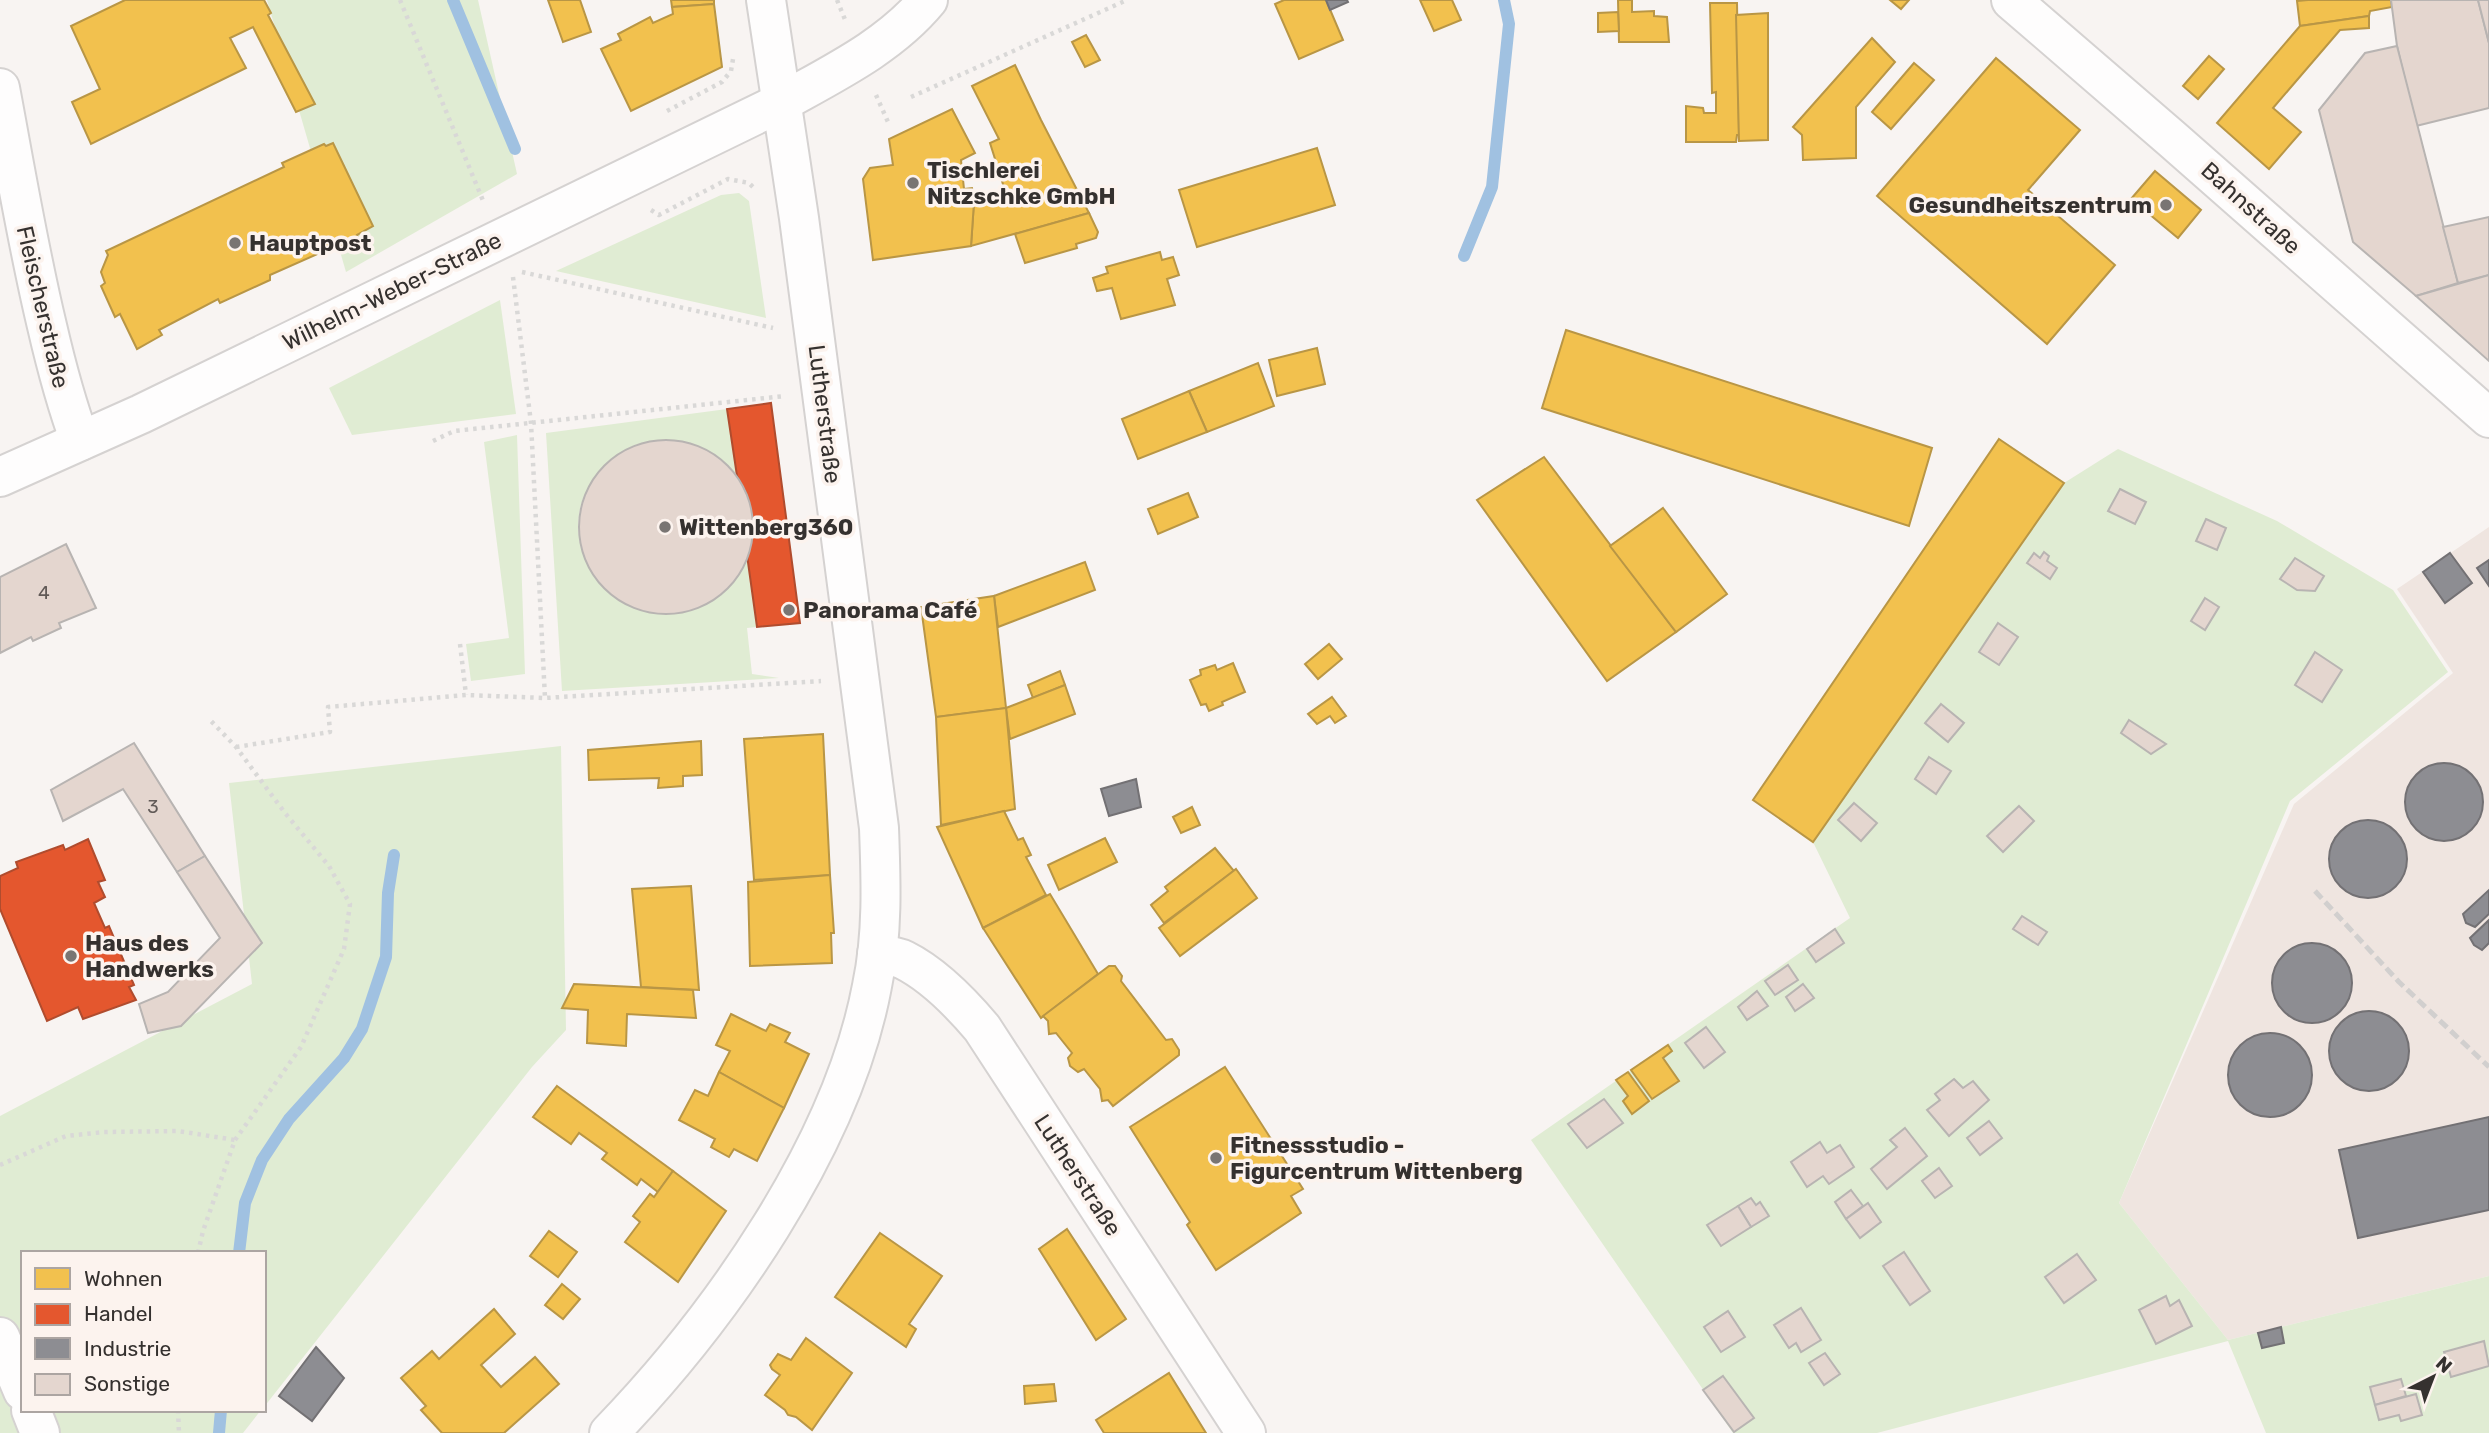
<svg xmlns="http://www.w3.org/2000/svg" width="2489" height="1433" viewBox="0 0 2489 1433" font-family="Rubik,sans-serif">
<rect width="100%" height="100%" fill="#f8f4f2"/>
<polygon fill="#efe5e0" points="2489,527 2489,1276 2228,1340 2119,1203 2294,804 2453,673 2397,589"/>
<g fill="#e0ecd3">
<polygon points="267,0 478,0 517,174 346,272"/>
<polygon points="739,193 749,201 766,318 556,271 721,195"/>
<polygon points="500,300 516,414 352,435 329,388"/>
<path d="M727,409l10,67c-28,-30 -54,-41 -95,-33 -17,4 -32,16 -43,29 -57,66 13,163 94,138 11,-4 23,-10 32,-19 10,-10 16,-23 22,-36l10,72 -10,1 5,46 27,4 -217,13 -16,-258z"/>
<polygon points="517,435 525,674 471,681 466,644 509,638 484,442"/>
<polygon points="2118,449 2277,521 2393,590 2448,672 2290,801 2119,1203 2228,1340 2489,1276 2489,1433 2266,1433 2228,1341 1877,1433 1733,1433 1531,1140 1850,918 1813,842 2064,483"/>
<polygon points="561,746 566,1030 532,1067 264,1407 264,1253 23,1253 23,1410 261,1410 243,1433 0,1433 0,1116 252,984 229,783"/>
</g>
<g fill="#f2c14e" stroke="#b99645" stroke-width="2">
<polygon points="125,0 264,0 271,13 268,15 315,104 296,112 253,27 230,38 246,68 91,144 72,102 100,89 71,26"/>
<polygon points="548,0 580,0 591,32 563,42"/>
<polygon points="671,0 714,0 714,4 672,7"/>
<polygon points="1284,0 1326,0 1343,40 1299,59 1275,4"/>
<polygon points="1420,0 1452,0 1461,20 1434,31"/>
<polygon points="1618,0 1632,0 1632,12 1654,11 1654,16 1667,17 1669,42 1619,42"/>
<polygon points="1890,0 1909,0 1901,9"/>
<polygon points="2308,0 2391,0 2392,7 2370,11 2369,16 2300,26 2297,1"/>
<polygon points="1710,3 1737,3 1739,135 1737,135 1736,142 1686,142 1686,106 1703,108 1704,113 1716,113 1716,92 1712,93"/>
<polygon points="714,4 722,67 631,111 601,49 621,40 618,34 650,17 653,23 673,14 672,7"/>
<polygon points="1618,12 1619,31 1598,32 1598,13"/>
<polygon points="1768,13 1768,140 1739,141 1736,15"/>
<polygon points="2369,16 2369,28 2340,30 2273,108 2301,132 2269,169 2217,123 2300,26"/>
<polygon points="1086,35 1100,60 1085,67 1072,42"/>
<polygon points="1872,38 1895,62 1856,107 1856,158 1803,160 1802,135 1793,127"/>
<polygon points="2209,56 2224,69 2198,99 2183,86"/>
<polygon points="1996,58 2080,130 2028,190 2115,265 2047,344 1877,196"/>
<polygon points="1914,63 1934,80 1891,129 1872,112"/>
<polygon points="1015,65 1041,120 1089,213 971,246 974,202 991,203 1007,197 990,143 999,139 972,86"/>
<polygon points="952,109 975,153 961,160 964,189 972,188 974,202 971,246 873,260 863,179 870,168 893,165 889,139"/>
<polygon points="333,143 373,226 357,235 359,239 333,250 331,248 270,275 270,280 220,303 218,299 159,330 162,335 137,349 120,314 115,317 101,286 105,283 101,272 108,255 106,251 284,167 282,163 324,144 326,146"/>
<polygon points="1317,148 1335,205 1197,247 1179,190"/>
<polygon points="2155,171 2201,210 2178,238 2131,199"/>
<polygon points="1089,213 1098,232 1096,238 1076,244 1077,248 1025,263 1015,234"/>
<polygon points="1160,252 1162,260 1173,257 1179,275 1167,279 1175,305 1121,319 1112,288 1097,291 1093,278 1108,273 1106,267"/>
<polygon points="1566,330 1932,448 1909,526 1542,408"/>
<polygon points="1317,348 1325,384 1277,396 1269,360"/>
<polygon points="1258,363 1274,406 1207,432 1189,391"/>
<polygon points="1189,391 1207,432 1138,459 1122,419"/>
<polygon points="1999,439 2064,483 1813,842 1753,800"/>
<polygon points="1544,457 1676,632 1607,681 1477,500"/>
<polygon points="1188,493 1198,517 1158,534 1148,509"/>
<polygon points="1663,508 1727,594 1676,632 1610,546"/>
<polygon points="1085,562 1095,590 998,627 994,596"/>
<polygon points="994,596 1006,708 936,717 921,607"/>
<polygon points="1329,644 1342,659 1318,679 1305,664"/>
<polygon points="1233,663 1245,692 1222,702 1223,705 1209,711 1206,704 1201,705 1190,680 1201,675 1200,670 1215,665 1217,670"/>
<polygon points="1060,671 1065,685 1033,698 1028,685"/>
<polygon points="1065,685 1075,714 1010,739 1006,708"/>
<polygon points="1332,697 1346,716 1335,723 1330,716 1317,724 1308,714"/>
<polygon points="1006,708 1015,809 941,825 936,717"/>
<polygon points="823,734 830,875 754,880 744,739"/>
<polygon points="701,741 702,775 683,776 683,786 658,788 659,778 589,780 588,750"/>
<polygon points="1192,807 1200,825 1181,833 1173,817"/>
<polygon points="1004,811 1018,840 1023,838 1031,855 1026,857 1046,895 983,928 937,827"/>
<polygon points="1105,838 1117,862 1059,890 1048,865"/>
<polygon points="1215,848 1234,871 1164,923 1151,905 1168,891 1165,887"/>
<polygon points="1236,869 1257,898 1180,956 1159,928"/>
<polygon points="830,875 834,933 831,933 832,963 750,966 748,882"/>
<polygon points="691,886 699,990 641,987 632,889"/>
<polygon points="1050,894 1098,974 1041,1018 983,928"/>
<polygon points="1109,966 1115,966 1122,976 1121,981 1166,1040 1172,1039 1179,1050 1179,1055 1113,1106 1108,1100 1102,1101 1100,1089 1084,1069 1078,1072 1070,1066 1068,1058 1072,1053 1056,1033 1049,1034 1048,1021 1043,1016"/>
<polygon points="574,984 693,990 696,1018 627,1014 626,1046 587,1043 588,1010 562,1008"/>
<polygon points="731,1014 766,1031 770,1024 790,1033 785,1042 809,1054 784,1108 719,1072 730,1051 716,1045"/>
<polygon points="1668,1045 1672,1051 1663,1058 1679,1081 1652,1099 1631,1070"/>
<polygon points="1225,1067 1303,1189 1291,1196 1301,1213 1216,1270 1187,1225 1190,1222 1130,1127"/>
<polygon points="719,1072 784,1108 757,1161 734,1149 729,1157 711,1147 715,1139 679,1120 695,1090 708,1096"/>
<polygon points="1628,1072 1649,1101 1632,1114 1623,1101 1628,1096 1616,1080"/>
<polygon points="557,1086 673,1171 658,1192 641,1179 637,1185 602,1159 607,1153 579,1133 571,1144 533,1117"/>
<polygon points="673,1171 726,1211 678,1282 625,1242 640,1222 633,1216 650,1194 654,1197"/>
<polygon points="1067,1229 1126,1319 1096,1340 1039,1249"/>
<polygon points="549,1231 577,1252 558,1277 530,1256"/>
<polygon points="880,1233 942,1276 909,1324 916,1329 906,1347 835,1297"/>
<polygon points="562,1284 580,1299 563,1319 545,1305"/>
<polygon points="494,1309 515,1334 481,1365 501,1387 535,1357 559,1384 504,1433 442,1433 421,1410 426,1406 401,1378 432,1351 439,1359"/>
<polygon points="806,1338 852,1373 812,1430 796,1417 788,1415 785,1410 765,1395 780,1375 772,1369 770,1365 778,1354 791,1360"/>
<polygon points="1169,1373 1206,1433 1104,1433 1096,1420"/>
<polygon points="1054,1384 1056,1401 1025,1404 1024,1386"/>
</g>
<g fill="#e4572e" stroke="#b04c2e" stroke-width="2">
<polygon points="771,403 800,623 757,627 747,555 753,535 752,519 745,491 737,476 727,409"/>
<polygon points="88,839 105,880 98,882 105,897 94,903 105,928 109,926 134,985 129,987 136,1000 83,1019 78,1007 47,1021 0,909 0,876 18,868 16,862 63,845 65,850"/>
</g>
<g fill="#8d8d92" stroke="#737174" stroke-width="2">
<polygon points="1326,0 1347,0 1348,2 1330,10"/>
<polygon points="2450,553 2472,583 2445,603 2423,572"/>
<polygon points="2489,560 2489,586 2477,568"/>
<circle cx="2444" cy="802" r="39"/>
<polygon points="1136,779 1141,807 1109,816 1101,789"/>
<circle cx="2368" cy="859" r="39"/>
<polygon points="2489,890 2489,914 2475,927 2466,923 2463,914"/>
<polygon points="2489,920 2489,943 2482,950 2474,945 2470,938"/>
<circle cx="2312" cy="983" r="40"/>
<circle cx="2369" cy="1051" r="40"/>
<circle cx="2270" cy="1075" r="42"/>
<polygon points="2489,1117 2489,1210 2358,1238 2339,1150"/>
<polygon points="2281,1327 2284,1343 2262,1348 2258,1333"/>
<polygon points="316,1347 344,1378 312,1421 279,1396"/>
</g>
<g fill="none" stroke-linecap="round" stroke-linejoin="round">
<g stroke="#a0c1e1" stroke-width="12">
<polyline points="453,0 515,149"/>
<polyline points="1464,256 1492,187 1509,24 1504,0"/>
<polyline points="239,1253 245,1203 262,1160 289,1119 344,1058 362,1029 386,957 388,893 394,855"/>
<polyline points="219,1433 221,1410"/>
</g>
</g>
<g fill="#e4d6cf" stroke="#b8b4b2" stroke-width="2">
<polygon points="2391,0 2478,0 2489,43 2489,108 2416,126 2397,46"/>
<polygon points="2478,0 2489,0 2489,43"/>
<polygon points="2397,46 2458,283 2416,296 2353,242 2319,110 2365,53"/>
<polygon points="2489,217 2489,275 2458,283 2443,227"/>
<polygon points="2489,275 2489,361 2416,296"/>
<circle cx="666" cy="527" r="87"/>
<polygon points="2120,489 2146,502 2135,524 2108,511"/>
<polygon points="2206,519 2226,528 2217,550 2196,541"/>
<polygon points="66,544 96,608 59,623 61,628 33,641 31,637 0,653 0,577"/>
<polygon points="2044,552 2049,556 2047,561 2057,568 2050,579 2027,563 2034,553 2040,558"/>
<polygon points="2295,558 2324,576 2315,591 2297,590 2280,579"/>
<polygon points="2205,598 2219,607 2205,630 2191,621"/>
<polygon points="1998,623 2018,637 1999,665 1979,652"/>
<polygon points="2315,652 2342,670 2322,702 2295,685"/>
<polygon points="1941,704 1964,723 1948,742 1925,723"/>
<polygon points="2129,720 2166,744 2151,754 2121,733"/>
<polygon points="134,743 205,856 177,872 123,789 63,821 51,790"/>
<polygon points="1929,757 1951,771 1936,794 1915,779"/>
<polygon points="1854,803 1877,823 1861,841 1838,820"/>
<polygon points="2019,806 2034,821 2003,852 1987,836"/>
<polygon points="205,856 262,943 181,1026 148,1033 139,1004 168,992 220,938 177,872"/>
<polygon points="2022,916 2047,932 2038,945 2013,929"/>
<polygon points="1835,929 1844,943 1816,962 1807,949"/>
<polygon points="1788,965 1798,980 1775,995 1765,981"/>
<polygon points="1803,984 1814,998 1795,1011 1786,997"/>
<polygon points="1757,991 1768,1006 1747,1020 1738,1007"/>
<polygon points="1706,1027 1725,1052 1704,1068 1685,1043"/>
<polygon points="1954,1079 1963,1088 1973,1081 1989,1100 1949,1136 1927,1110 1940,1100 1935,1094"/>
<polygon points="1604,1099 1623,1123 1587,1148 1568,1124"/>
<polygon points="1989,1121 2002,1138 1980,1155 1967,1138"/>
<polygon points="1905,1128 1927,1156 1887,1189 1871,1169 1897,1147 1890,1140"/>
<polygon points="1820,1142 1827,1153 1840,1145 1854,1167 1829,1184 1823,1176 1807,1187 1791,1162"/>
<polygon points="1939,1168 1952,1186 1935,1198 1922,1181"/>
<polygon points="1851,1190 1863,1206 1846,1219 1835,1202"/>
<polygon points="1751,1198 1756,1205 1760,1202 1769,1216 1751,1227 1738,1206"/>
<polygon points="1868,1203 1881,1222 1860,1238 1846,1219"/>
<polygon points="1738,1206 1751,1227 1721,1246 1707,1225"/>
<polygon points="1904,1252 1930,1291 1910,1305 1883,1266"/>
<polygon points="2077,1254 2096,1280 2064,1303 2045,1277"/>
<polygon points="2166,1296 2170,1306 2179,1300 2192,1326 2156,1344 2139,1310"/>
<polygon points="1801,1308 1821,1340 1801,1352 1796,1343 1789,1348 1774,1325"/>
<polygon points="1728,1311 1745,1337 1721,1352 1704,1327"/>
<polygon points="2484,1341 2489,1366 2451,1377 2444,1352"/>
<polygon points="1825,1353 1840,1374 1824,1385 1809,1363"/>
<polygon points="1723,1376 1754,1418 1734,1432 1703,1390"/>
<polygon points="2401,1379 2406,1396 2375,1405 2370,1387"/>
<polygon points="2416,1394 2422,1415 2401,1421 2399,1415 2379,1420 2375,1405"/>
</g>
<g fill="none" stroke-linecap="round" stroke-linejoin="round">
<g stroke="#d5d2d1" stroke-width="42">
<g id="minor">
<polyline points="2011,0 2172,139 2489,418"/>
<path d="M0,88c15,80 28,159 47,238 9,39 19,77 33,115"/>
<path d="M0,477l141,-63 641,-312c52,-29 108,-56 146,-102"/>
<path d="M877,954c9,1 19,2 27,6 30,15 56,42 78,68l264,405"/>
<polyline points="0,1337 23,1391"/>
<polyline points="31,1410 40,1433"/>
<path d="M609,1433c111,-115 233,-287 263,-447 11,-52 9,-105 7,-158l-80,-610 -33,-218"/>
</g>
</g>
<g stroke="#d9d8d7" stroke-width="4.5" stroke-dasharray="3.5 5" stroke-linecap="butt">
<polyline points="400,0 484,203"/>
<polyline points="837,0 846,22"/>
<polyline points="876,95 888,122"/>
<polyline points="911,97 1127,0"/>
<polyline points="667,111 722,82 731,71 733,59"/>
<polyline points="651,210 659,215 728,179 749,183 753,187"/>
<polyline points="522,272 773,328"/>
<polyline points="513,277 531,423 545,698"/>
<polyline points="433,441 454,431 785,396"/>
<polyline points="460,644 466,695"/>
<polyline points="236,747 330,732 328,707 466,695 545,698 821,681"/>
<polyline points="0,1165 66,1136 104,1132 178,1131 235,1140"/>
<polyline points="198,1253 203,1231 235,1140 301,1047 344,949 350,904 329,866 285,813 236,747 211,721"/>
<polyline points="178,1410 179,1433"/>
</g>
<use href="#minor" stroke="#fefdfd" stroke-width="38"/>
<polyline stroke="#d1cfce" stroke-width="5" stroke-dasharray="10 5" stroke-linecap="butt" points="2315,891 2399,982 2489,1067"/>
</g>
<g fill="#797573" stroke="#fcf3ee" stroke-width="2.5">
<circle cx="913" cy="183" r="7"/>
<circle cx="2166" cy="205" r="7"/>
<circle cx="235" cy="243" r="7"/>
<circle cx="665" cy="527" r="7"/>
<circle cx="789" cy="610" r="7"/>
<circle cx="71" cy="956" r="7"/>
<circle cx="1216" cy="1158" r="7"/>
</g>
<g text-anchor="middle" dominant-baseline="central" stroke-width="7" stroke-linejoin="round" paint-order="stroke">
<g font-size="19" fill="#615a57">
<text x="44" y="592">4</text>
<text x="153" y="806">3</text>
</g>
<g font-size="23" font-weight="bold" fill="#35312f" stroke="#fcf3ee" text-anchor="start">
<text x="927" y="170">Tischlerei<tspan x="927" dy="26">Nitzschke GmbH</tspan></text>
<text x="2152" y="205" text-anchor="end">Gesundheitszentrum</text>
<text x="249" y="243">Hauptpost</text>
<text x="679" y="527">Wittenberg360</text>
<text x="803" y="610">Panorama Café</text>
<text x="85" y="943">Haus des<tspan x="85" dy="26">Handwerks</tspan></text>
<text x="1230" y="1145">Fitnessstudio -<tspan x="1230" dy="26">Figurcentrum Wittenberg</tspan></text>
</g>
<g font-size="23" fill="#35312f" stroke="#fcf3ee">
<text transform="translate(2251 208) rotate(42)">Bahnstraße</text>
<text transform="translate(392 291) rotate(-26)">Wilhelm-Weber-Straße</text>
<text transform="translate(43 307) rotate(77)">Fleischerstraße</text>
<text transform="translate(825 414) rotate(83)">Lutherstraße</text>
<text transform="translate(1078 1175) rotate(57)">Lutherstraße</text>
</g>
</g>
<rect x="21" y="1251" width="245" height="161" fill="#fcf3ee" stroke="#aca5a2" stroke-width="2"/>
<rect x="35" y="1268" width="35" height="21" fill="#f2c14e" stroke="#aca5a2" stroke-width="2"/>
<text x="84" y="1286" font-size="21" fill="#35312f">Wohnen</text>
<rect x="35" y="1304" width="35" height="21" fill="#e4572e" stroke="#aca5a2" stroke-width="2"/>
<text x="84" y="1321" font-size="21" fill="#35312f">Handel</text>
<rect x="35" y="1338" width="35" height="21" fill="#8d8d92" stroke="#aca5a2" stroke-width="2"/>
<text x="84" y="1356" font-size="21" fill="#35312f">Industrie</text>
<rect x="35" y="1374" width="35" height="21" fill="#e4d6cf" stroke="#aca5a2" stroke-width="2"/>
<text x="84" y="1391" font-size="21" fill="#35312f">Sonstige</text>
<g transform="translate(2433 1377) rotate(42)" stroke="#fcf3ee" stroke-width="5" paint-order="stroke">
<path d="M0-5L12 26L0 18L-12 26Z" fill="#35312f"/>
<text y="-10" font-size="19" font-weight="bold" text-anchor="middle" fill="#35312f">N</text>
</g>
</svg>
